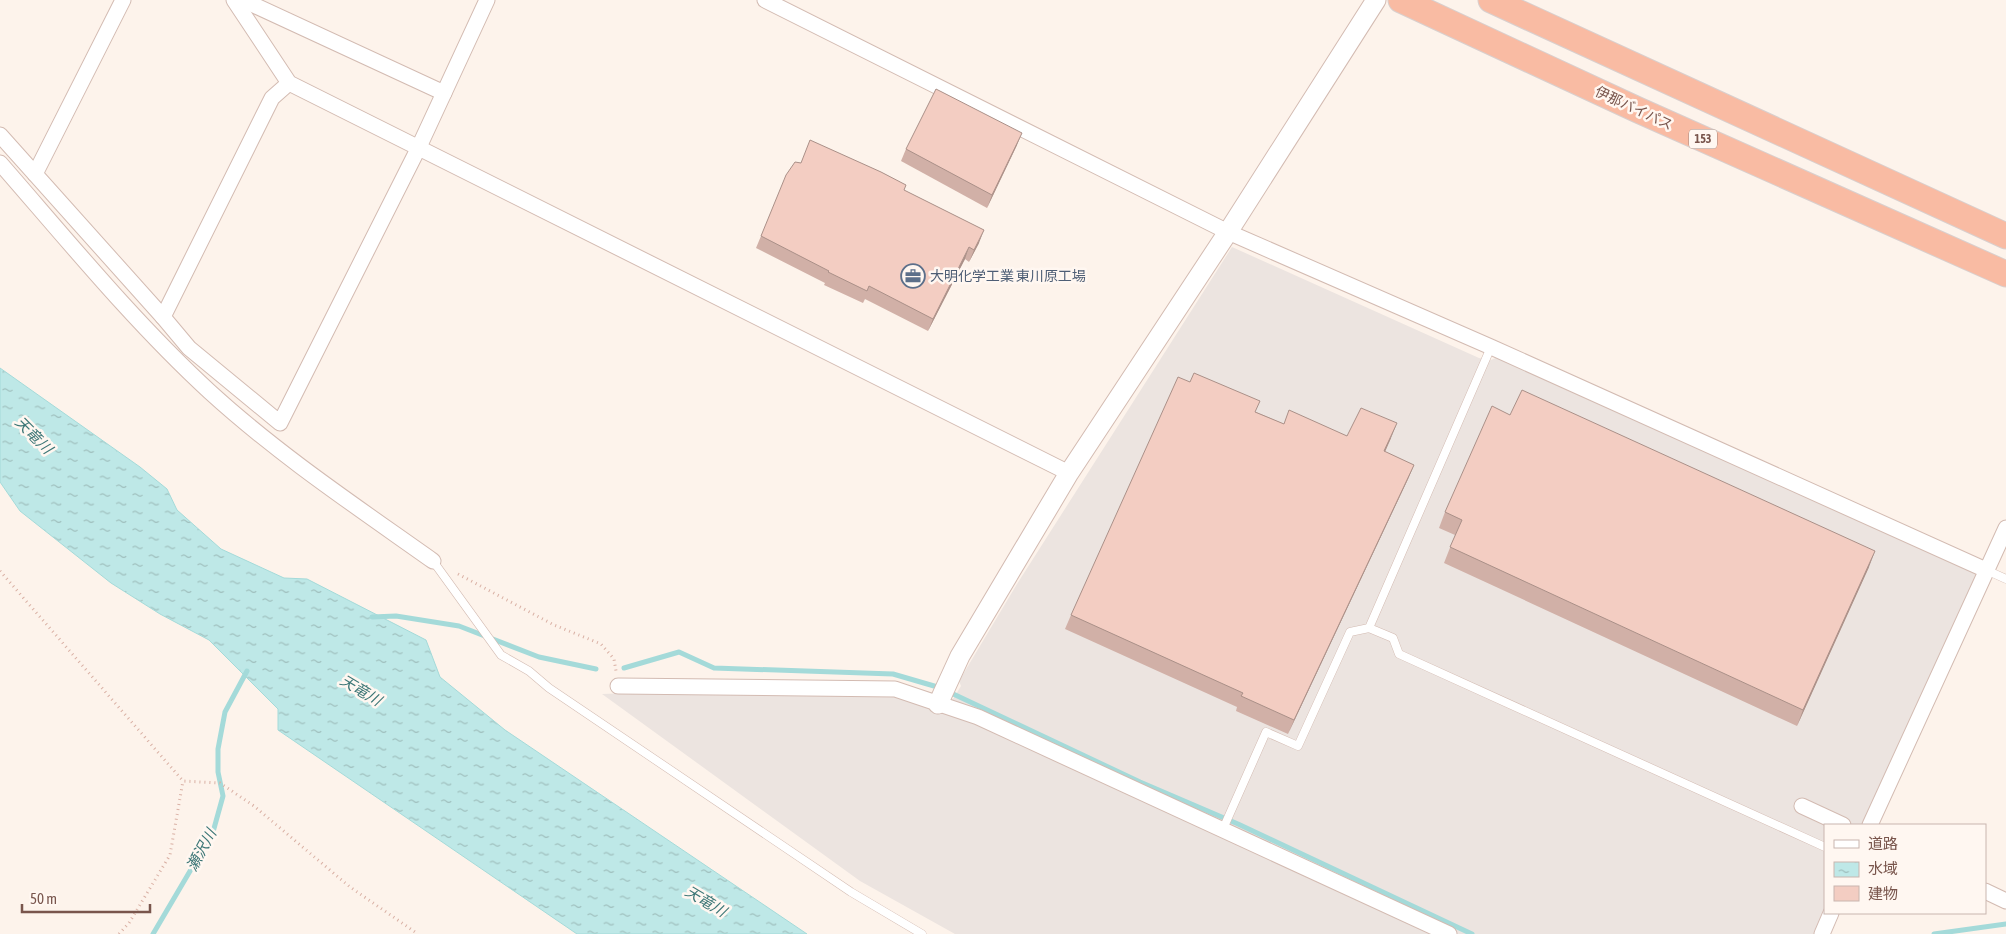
<svg xmlns="http://www.w3.org/2000/svg" width="2006" height="934" viewBox="0 0 2006 934" font-family="'Asap Condensed','Noto Sans JP',sans-serif">
<defs>
<pattern id="water-ripples" width="26" height="14" patternUnits="userSpaceOnUse" patternTransform="scale(1.25)"><rect width="26" height="14" fill="#bee8e7"/><path d="M2 4q2-2 4 0t4 0M15 11q2-2 4 0t4 0" fill="none" stroke="#9fbfbd"/></pattern>
</defs>
<rect width="100%" height="100%" fill="#fdf3eb"/>
<polygon fill="#ece4e0" points="1232,247 1479,358 1491,360 1500,356 1979,575 1866,825 1825,825 1825,913 1818,934 955,934 860,881 602,694 899,683 953,699 961,686 959,681 1017,584"/>
<polygon fill="url(#water-ripples)" stroke="#a4dad9" points="0,368 140,467 167,489 177,510 221,549 284,578 307,579 426,640 440,677 505,730 807,934 577,934 278,730 278,709 209,640 160,614 111,583 20,511 0,482"/>
<g fill="none" stroke-linecap="round" stroke-linejoin="round">
<g stroke="#a4dad9" stroke-width="5">
<polyline points="372,617 396,616 459,626 539,657 596,669"/>
<polyline points="624,668 679,652 714,668 893,674 941,688"/>
<polyline points="949,692 1140,782 1238,824 1472,934"/>
<polyline points="153,934 213,832 223,796 218,772 218,749 225,712 247,671"/>
<polyline points="1934,934 2006,924"/>
</g>
<g stroke="#d3bbb2" stroke-width="9">
<g id="service">
<polyline points="433,561 501,655 529,671 549,688 851,892 922,934"/>
<polyline points="1986,570 2006,579"/>
<polyline points="1369,628 1393,638 1399,654 1825,847"/>
<polyline points="1223,829 1266,732 1298,746 1350,632 1369,628 1491,347"/>
</g>
</g>
<g stroke="#d3bbb2" stroke-width="17">
<g id="minor">
<polyline points="234,0 289,83 1069,473"/>
<polyline points="243,0 444,93"/>
<polyline points="765,0 1228,232 1491,347 1986,570"/>
<polyline points="289,83 272,98 163,317 189,348 280,423 418,149 487,0"/>
<polyline points="0,135 163,317"/>
<path d="M0,163c68,78 134,159 210,229 69,63 147,115 223,169"/>
<polyline points="35,174 123,0"/>
<polyline points="618,686 895,689 978,717 1449,934"/>
<polyline points="1802,806 1843,825"/>
<polyline points="1870,825 2006,528"/>
<polyline points="1985,891 2006,901"/>
<polyline points="1822,934 1831,913"/>
</g>
</g>
<g stroke="#d3bbb2" stroke-width="21">
<polyline id="tertiary" points="938,704 960,656 1069,473 1228,232 1376,0"/>
</g>
<g stroke="#d9cfcd" stroke-width="27">
<g id="trunk">
<polyline points="1401,0 1638,110 2006,274"/>
<polyline points="1491,0 2006,236"/>
</g>
</g>
<g stroke="#d9b0a4" stroke-width="3" stroke-dasharray="1 4" stroke-linecap="butt">
<polyline points="0,571 183,781 220,783 254,806 350,887 418,934"/>
<polyline points="458,574 554,625 601,644 614,659 616,671"/>
<polyline points="119,934 129,923 170,855 183,781"/>
</g>
<use href="#service" stroke="#fff" stroke-width="8"/>
<use href="#minor" stroke="#fff" stroke-width="15"/>
<use href="#tertiary" stroke="#fff" stroke-width="19"/>
<use href="#trunk" stroke="#f9bba3" stroke-width="25"/>
</g>
<g fill="#d1b0a7">
<polygon points="1017,145 987,208 901,161 906,149"/>
<polygon points="801,163 904,190 979,243 969,262 965,259 928,331 865,299 863,303 824,285 825,283 756,248 761,236"/>
<polygon points="1256,412 1284,424 1347,436 1391,438 1385,452 1414,465 1408,479 1288,734 1236,711 1237,707 1065,629 1071,615"/>
<polygon points="1510,415 1869,567 1797,726 1444,563 1455,535 1439,528 1445,512"/>
</g>
<g fill="#aa9088">
<polygon points="1022,133 1017,145 987,208 992,195"/>
<polygon points="984,230 979,243 969,262 974,250"/>
<polygon points="969,247 965,259 928,331 933,319"/>
<polygon points="1397,423 1391,438 1379,465 1384,451"/>
<polygon points="1414,465 1408,479 1288,734 1294,720"/>
<polygon points="1875,551 1869,567 1797,726 1803,710"/>
</g>
<g fill="#f3cdc2" stroke="#aa9088">
<polygon points="936,89 1022,133 992,195 906,149"/>
<polygon points="810,140 881,172 906,185 904,190 984,230 974,250 969,247 933,319 869,286 867,291 828,272 829,271 761,236 786,175 795,162 801,163"/>
<polygon points="1194,373 1260,401 1255,412 1284,424 1289,410 1347,436 1361,408 1397,423 1384,451 1414,465 1294,720 1241,696 1243,693 1071,615 1178,377 1190,382"/>
<polygon points="1522,390 1875,551 1803,710 1450,547 1462,520 1445,512 1492,406 1510,415"/>
</g>
<defs>
<g id="office-ring" transform="scale(1.25)"><circle r="9.5" fill="#fff7f1" stroke="#5c6f8a" stroke-width="1.5"/><path d="M-6-3h4V-5.5h4V-3h4V5H-6ZM-1-4.5V-3h2v-1.5ZM-6 0V1H6V0Z" fill="#5c6f8a"/></g>
</defs>
<g fill-rule="evenodd">
<use href="#office-ring" x="913" y="276"/>
</g>
<g text-anchor="middle" dominant-baseline="central" stroke-width="5" stroke-linejoin="round" paint-order="stroke">
<rect fill="#fff7f1" stroke="#a1867e" stroke-width="1" x="1689" y="129.5" width="28" height="19" rx="4"/>
<g font-size="12" font-weight="bold" fill="#79554c">
<text x="1703" y="139">153</text>
</g>
<g font-size="14" fill="#79554c" stroke="#fff7f1">
<text transform="translate(1634 108) rotate(25)">伊那バイパス</text>
</g>
<g font-size="14" fill="#4e5e75" stroke="#fff7f1" text-anchor="start">
<text x="930" y="276">大明化学工業 東川原工場</text>
</g>
<g font-size="15" font-style="italic" fill="#3c7676" stroke="#fff7f1">
<text transform="translate(34 435) rotate(45)">天竜川</text>
<text transform="translate(361 690) rotate(31)">天竜川</text>
<text transform="translate(201 850) rotate(-62)">瀬沢川</text>
<text transform="translate(706 901) rotate(31)">天竜川</text>
</g>
</g>
<rect x="1824" y="824" width="162" height="90" fill="#fff7f1" stroke="#c9b6af"/>
<rect x="1834" y="840" width="25" height="8" fill="#ffffff" stroke="#c9b6af"/>
<text x="1868" y="849" font-size="15" fill="#79554c">道路</text>
<rect x="1834" y="862" width="25" height="15" fill="url(#water-ripples)" stroke="#c9b6af"/>
<text x="1868" y="874" font-size="15" fill="#79554c">水域</text>
<rect x="1834" y="886" width="25" height="15" fill="#f3cdc2" stroke="#c9b6af"/>
<text x="1868" y="899" font-size="15" fill="#79554c">建物</text>
<path d="M22 904v8h128v-8" fill="none" stroke="#79554c" stroke-width="2.5"/>
<text x="30" y="904" font-size="15" fill="#79554c" stroke="#fff7f1" stroke-width="4" paint-order="stroke">50 m</text>
</svg>
